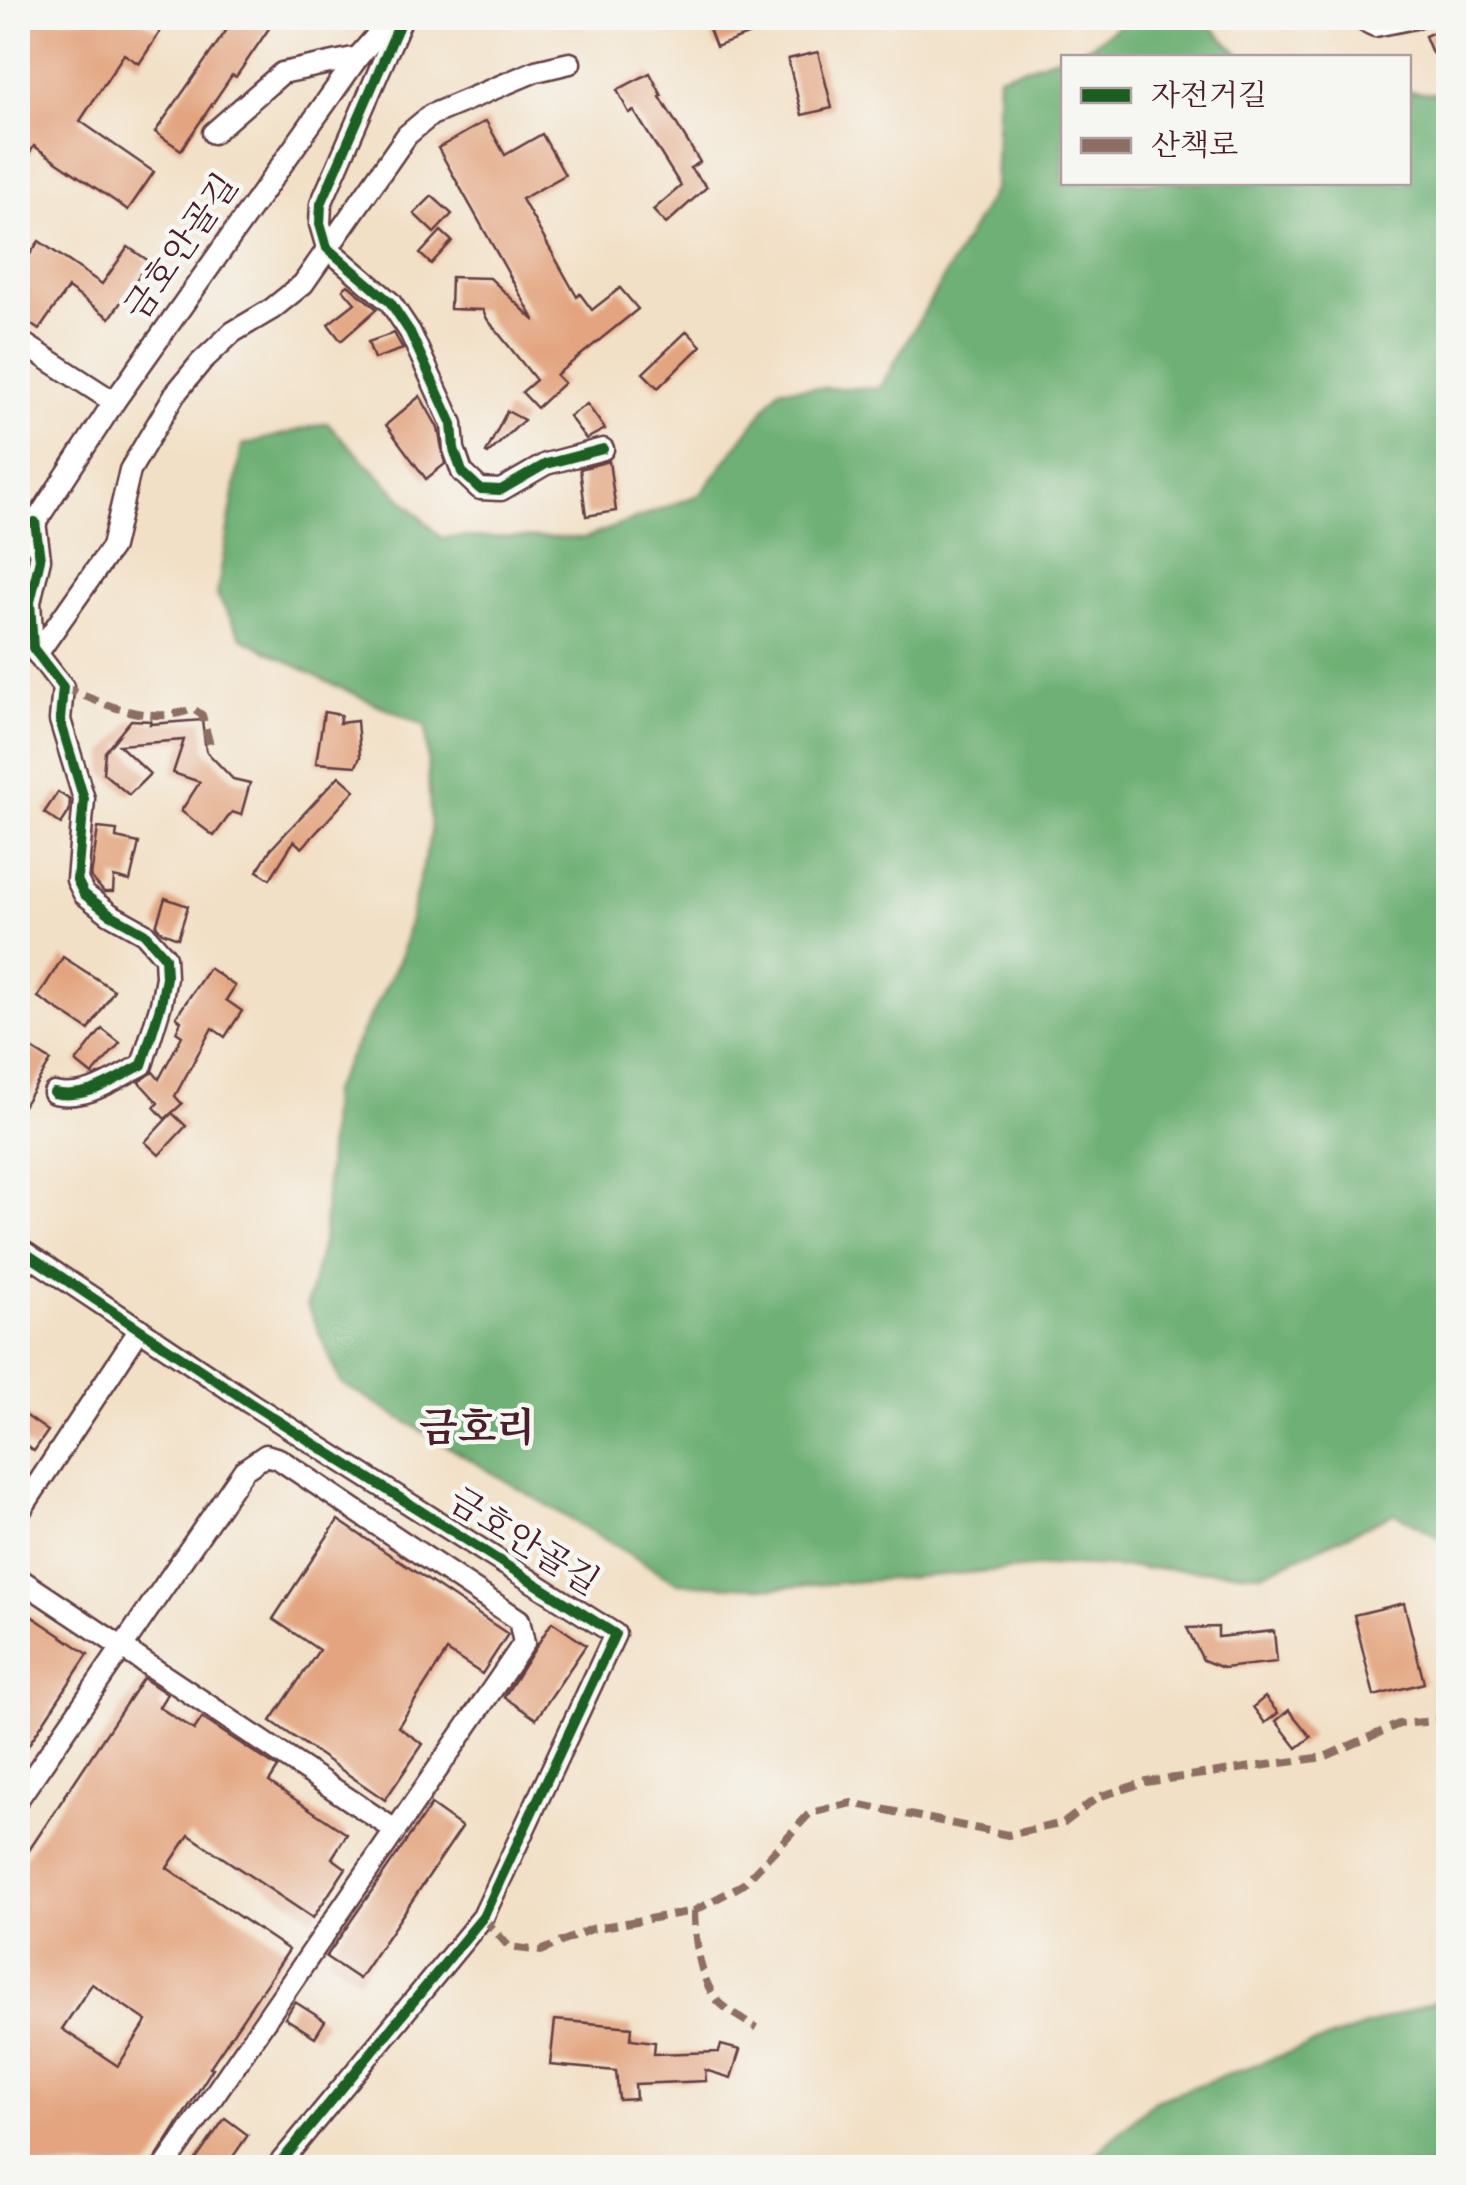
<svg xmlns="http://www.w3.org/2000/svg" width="1466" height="2185" viewBox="0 0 1466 2185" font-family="'Old Standard TT','Noto Serif KR',serif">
<rect width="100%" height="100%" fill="#f6f6f2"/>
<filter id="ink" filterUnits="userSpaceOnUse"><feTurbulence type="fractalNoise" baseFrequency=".01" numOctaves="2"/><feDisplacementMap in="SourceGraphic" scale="20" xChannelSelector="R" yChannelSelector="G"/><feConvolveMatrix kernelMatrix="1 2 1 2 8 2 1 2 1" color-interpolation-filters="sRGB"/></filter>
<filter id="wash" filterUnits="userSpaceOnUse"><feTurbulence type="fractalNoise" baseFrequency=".0048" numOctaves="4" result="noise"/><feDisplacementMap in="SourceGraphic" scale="40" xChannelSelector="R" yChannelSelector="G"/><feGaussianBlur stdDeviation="2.25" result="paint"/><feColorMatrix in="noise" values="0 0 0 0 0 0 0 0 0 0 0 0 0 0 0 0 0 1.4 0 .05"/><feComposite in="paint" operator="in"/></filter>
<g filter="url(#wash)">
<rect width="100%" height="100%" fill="#f2e0c6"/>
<g fill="#6eb074" stroke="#5c6850" stroke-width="2.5">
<polygon points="1130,18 1202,18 1242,57 1064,58 1064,182 1408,182 1409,91 1448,95 1448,1542 1395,1513 1264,1573 1067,1565 775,1588 678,1583 341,1383 307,1305 324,1235 331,1092 400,959 431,833 426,726 330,683 242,638 217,595 242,445 327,423 440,537 586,538 701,494 780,388 880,388 995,188 999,76 1088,47"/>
<polygon points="1448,1997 1448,2167 1081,2167 1155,2100"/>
</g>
<g id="blocks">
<g fill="#e3a47f" fill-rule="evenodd">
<polygon points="18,18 139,18 160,32 139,64 124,54 80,121 154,172 128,210 34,146 18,170"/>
<polygon points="207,18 276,18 236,77 232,75 181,150 155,132 226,31"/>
<polygon points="705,18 790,18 790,19 716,47"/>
<polygon points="1448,26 1448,62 1437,52 1432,53 1425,36"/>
<polygon points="818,52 832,108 802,115 788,59"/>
<polygon points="650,73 662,96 660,97 700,162 690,168 707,187 666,224 653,210 681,186 634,111 629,113 617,90"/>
<polygon points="486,121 505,155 542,134 565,175 522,199 577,297 580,294 592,310 620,288 638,309 556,375 564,383 537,408 522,392 536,380 487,319 483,310 450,309 451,277 490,278 535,321 438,148"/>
<polygon points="432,196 452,214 434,233 414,214"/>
<polygon points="441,231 452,241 431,264 420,254"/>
<polygon points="39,241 102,284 128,247 149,261 110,318 68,288 39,330 18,315 18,272"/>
<polygon points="348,285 377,309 341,341 328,324 355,303 343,289"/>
<polygon points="687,331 701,346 658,388 643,373"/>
<polygon points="394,333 403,349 374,359 368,342"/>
<polygon points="420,396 438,428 445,464 426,479 386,425"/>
<polygon points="587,404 605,429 586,439 569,416"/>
<polygon points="507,411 524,420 488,454 486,453"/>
<polygon points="609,461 616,511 586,516 580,469"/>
<polygon points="324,712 341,715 339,723 357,721 360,757 356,766 316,763"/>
<polygon points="131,720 151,721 150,724 202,720 206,751 233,779 250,783 241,815 232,812 214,836 181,811 200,782 173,773 184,740 119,745 150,774 129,795 103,773 105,752"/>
<polygon points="339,776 355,790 302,848 294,841 270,879 257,871 270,850"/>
<polygon points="58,792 70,800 69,812 61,824 44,813"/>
<polygon points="98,828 117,830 116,838 139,843 130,881 114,877 113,892 104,892 91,877"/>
<polygon points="165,898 188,906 178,938 162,932 156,926"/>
<polygon points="63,957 114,990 89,1030 38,997"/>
<polygon points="209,968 235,986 226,1000 242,1011 225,1037 212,1028 175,1096 182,1104 165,1119 154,1107 158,1103 139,1082 153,1072 159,1079 182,1036 176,1032 181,1021 176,1017"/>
<polygon points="102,1029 120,1043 92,1075 76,1062"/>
<polygon points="18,1040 51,1061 18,1114"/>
<polygon points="172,1113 186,1126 159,1155 145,1142"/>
<polygon points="18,1410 48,1431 34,1451 18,1440"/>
<polygon points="338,1520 508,1634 482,1674 447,1651 398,1727 423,1744 385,1800 271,1721 319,1650 273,1619"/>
<polygon points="1404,1603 1424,1683 1374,1696 1354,1615"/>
<polygon points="18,1607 88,1654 18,1761"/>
<polygon points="552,1622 586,1645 536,1719 504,1697"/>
<polygon points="1218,1627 1218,1637 1274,1631 1277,1662 1223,1668 1203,1660 1187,1628"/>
<path d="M143,1678l24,16 -8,13 35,23 8,-12 76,50 -9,14 78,52 -15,24 14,10 -33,50 -124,-83 -22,33 122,82 -79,117 3,1 -63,100h-132v-301zM92,1984l55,37 -29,45 -56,-37z"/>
<polygon points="1265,1697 1278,1713 1265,1723 1253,1707"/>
<polygon points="1289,1710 1311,1737 1297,1748 1276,1721"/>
<polygon points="431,1805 462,1827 359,1979 326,1957"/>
<polygon points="295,2002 325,2021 315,2037 285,2018"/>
<polygon points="555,2020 632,2027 631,2039 655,2042 654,2054 719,2052 721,2045 740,2050 731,2078 705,2070 706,2081 635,2084 636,2099 619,2100 616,2071 550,2065"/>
<polygon points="225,2118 248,2135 225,2168 204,2168 195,2161"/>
</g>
</g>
</g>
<g filter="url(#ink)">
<use href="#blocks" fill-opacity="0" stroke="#633c42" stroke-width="2.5"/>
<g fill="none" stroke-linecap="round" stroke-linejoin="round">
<g stroke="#633c42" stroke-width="25">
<g id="minor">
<polyline points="402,18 321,204 320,224 327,248 390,302 410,332 452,424 454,449 462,472 480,489 501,490 546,464 603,449"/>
<polyline points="1358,18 1375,26 1415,18"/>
<polyline points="213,133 282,73 358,57"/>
<polyline points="18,340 114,402"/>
<path d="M35,522l5,37 -10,43 3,46 30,39 -3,33 24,79 -7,81 7,14 26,20 34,19 21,24 1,20 -5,27 -19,61c-30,15 -54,35 -88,28"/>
<polyline points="18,549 114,402 358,57 392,18"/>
<polyline points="37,654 112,547 130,470 175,394 201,362 233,332 272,309 303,284 407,135 431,115 536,71 570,63"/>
<polyline points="18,1248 250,1403 615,1634 483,1917 276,2168"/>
<polyline points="18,1514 140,1329"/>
<polyline points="18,1578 395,1830"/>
<polyline points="18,1799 244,1470 266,1455 279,1459 519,1620 524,1643 164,2168"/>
</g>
</g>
<use href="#minor" stroke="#fff" stroke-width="20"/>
<g stroke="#8d6e63" stroke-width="8" stroke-dasharray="15 8" stroke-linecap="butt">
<path d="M63,687c41,17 86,39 130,22l9,6 9,34"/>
<path d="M694,1911c1,28 5,68 24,90 11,11 26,19 39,27"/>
<polyline points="483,1917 509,1947 541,1951 591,1929 694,1911 742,1885 810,1813 852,1803 1008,1835 1064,1823 1098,1797 1146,1782 1324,1757 1399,1724 1448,1720"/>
</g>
<g stroke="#f6f6f2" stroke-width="16">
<g id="cycleway">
<polyline points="402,18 321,204 320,224 327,248 390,302 410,332 452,424 454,449 462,472 480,489 501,490 546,464 603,449"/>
<path d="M35,522l5,37 -10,43 3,46 30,39 -3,33 24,79 -7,81 7,14 26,20 34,19 21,24 1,20 -5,27 -19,61c-30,15 -54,35 -88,28"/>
<polyline points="18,1248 250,1403 615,1634 483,1917 276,2168"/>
</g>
</g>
<use href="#cycleway" stroke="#1b5e20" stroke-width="10"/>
</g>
</g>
<g text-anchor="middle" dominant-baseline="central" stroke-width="9" stroke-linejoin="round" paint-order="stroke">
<g font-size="35" fill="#4a1f2b" stroke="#f6f6f2">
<text transform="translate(183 248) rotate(-55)">금호안골길</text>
<text transform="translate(523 1543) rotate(32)">금호안골길</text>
</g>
<g font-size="40" font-weight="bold" fill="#4a1f2b" stroke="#f6f6f2">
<text x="477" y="1431">금호리</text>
</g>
</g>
<rect width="1466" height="2185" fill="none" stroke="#f6f6f2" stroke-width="60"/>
<rect x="1061" y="55" width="350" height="130" fill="#f6f6f2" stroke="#b1a0a2" stroke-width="2.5"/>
<rect x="1081" y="88" width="50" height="15" fill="#1b5e20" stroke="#b1a0a2" stroke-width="2.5"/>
<text x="1151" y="105" font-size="30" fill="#4a1f2b">자전거길</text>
<rect x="1081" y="138" width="50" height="15" fill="#8d6e63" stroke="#b1a0a2" stroke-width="2.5"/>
<text x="1151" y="155" font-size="30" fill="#4a1f2b">산책로</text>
</svg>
